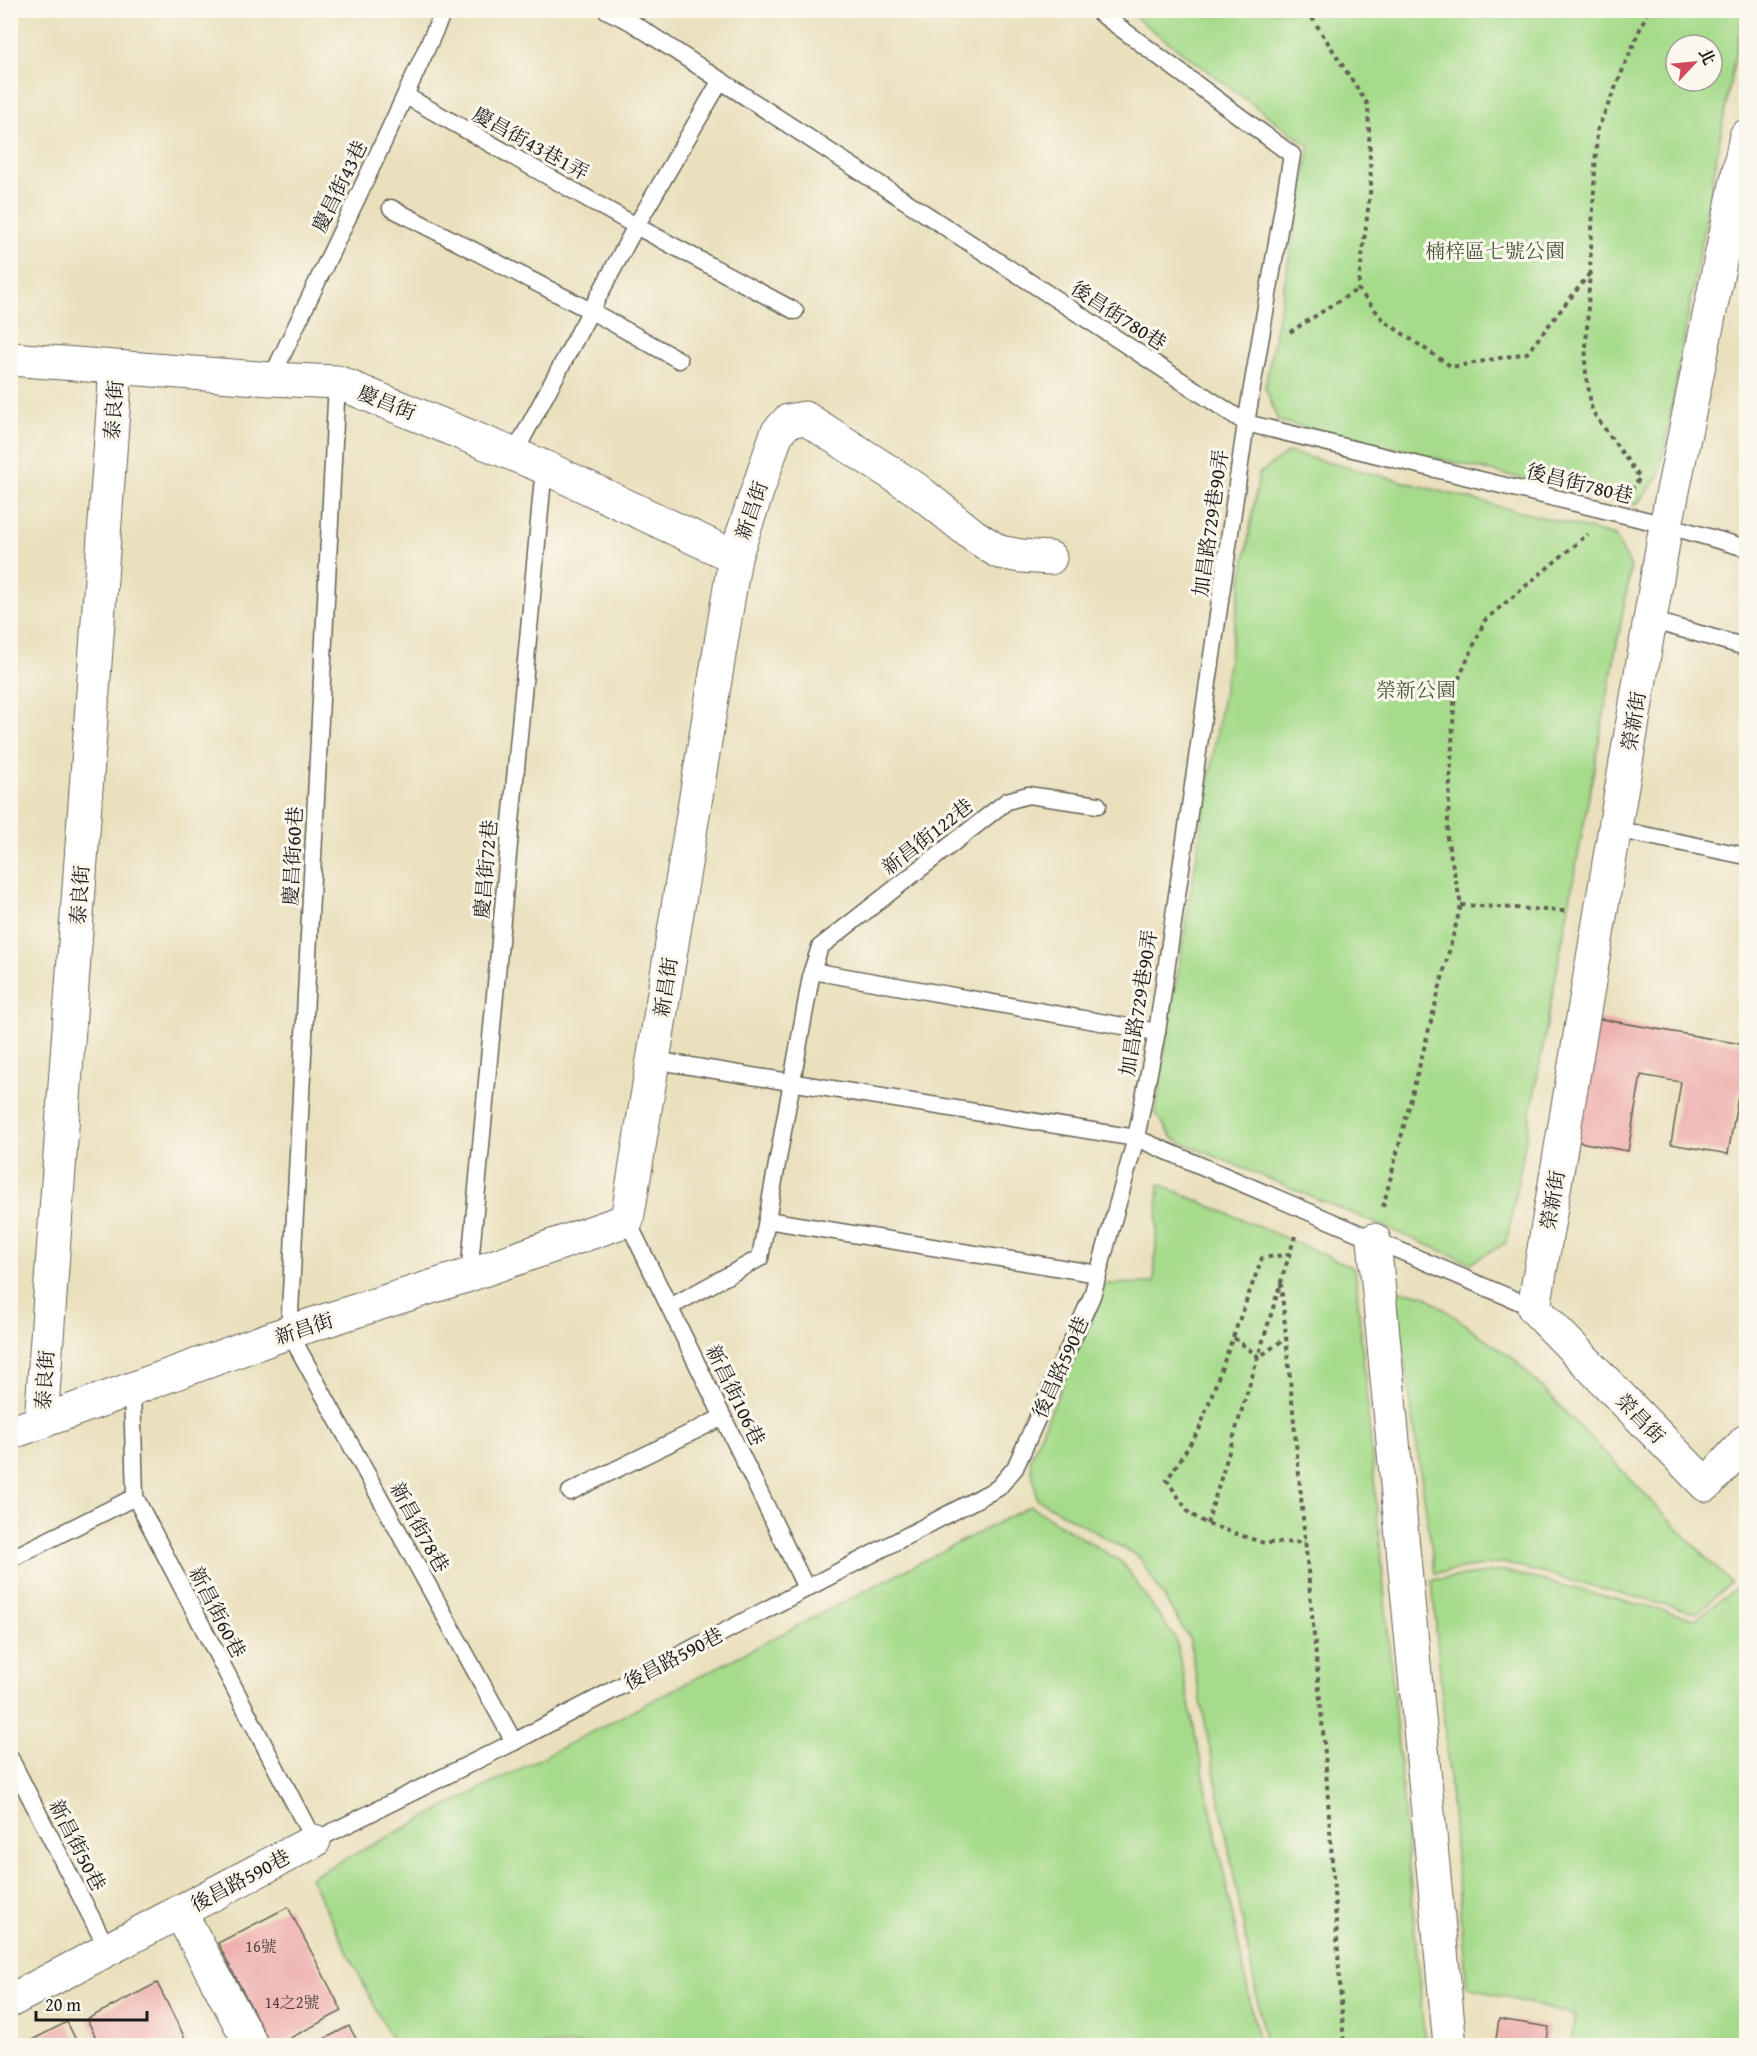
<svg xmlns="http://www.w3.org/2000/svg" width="1757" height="2056" viewBox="0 0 1757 2056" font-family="'Gentium Book Plus','Noto Serif TC',serif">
<rect width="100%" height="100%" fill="#fbf7ec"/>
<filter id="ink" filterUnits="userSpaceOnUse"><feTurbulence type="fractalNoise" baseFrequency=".0167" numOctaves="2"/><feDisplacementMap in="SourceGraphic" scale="12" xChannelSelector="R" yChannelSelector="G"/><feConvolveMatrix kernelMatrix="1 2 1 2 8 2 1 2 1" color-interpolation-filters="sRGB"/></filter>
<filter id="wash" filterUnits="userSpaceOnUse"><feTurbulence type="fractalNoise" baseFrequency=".008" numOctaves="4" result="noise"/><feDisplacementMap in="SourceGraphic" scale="24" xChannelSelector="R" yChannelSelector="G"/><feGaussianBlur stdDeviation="1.35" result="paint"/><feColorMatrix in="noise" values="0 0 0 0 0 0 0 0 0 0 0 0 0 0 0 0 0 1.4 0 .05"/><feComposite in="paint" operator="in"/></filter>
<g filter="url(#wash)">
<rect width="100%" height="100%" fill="#eae0be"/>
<g fill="#a6db8b" stroke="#617c54" stroke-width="1.5" fill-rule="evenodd">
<path d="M1127,11h616l-84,466 -23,28 -358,-84 -13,-34 45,-240zM1676,45h36v36h-36z"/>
<polygon points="1288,452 1615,536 1631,567 1507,1242 1471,1263 1173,1139 1155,1112 1259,474"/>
<polygon points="1159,1184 1355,1268 1425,2045 1266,2045 1189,1638 1139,1557 1037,1499 1030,1459 1106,1284 1154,1283"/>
<polygon points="1400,1290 1424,1295 1515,1360 1731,1583 1697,1613 1503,1563 1435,1573 1396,1300"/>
<polygon points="1030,1506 1123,1563 1176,1640 1259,2045 394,2045 310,1877"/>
<polygon points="1504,1571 1696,1619 1736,1588 1746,1598 1746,2045 1570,2045 1576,2016 1467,1987 1432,1580"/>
</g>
<g id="blocks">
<g fill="#eeb0ae">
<polygon points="1573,1014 1746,1045 1746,1092 1739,1091 1728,1154 1671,1144 1681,1082 1641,1075 1628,1151 1552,1137"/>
<polygon points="288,1907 342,2011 275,2046 271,2046 218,1943"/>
<polygon points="157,1983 189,2046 100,2046 87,2019"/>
<polygon points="1499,2019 1549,2027 1546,2046 1495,2046"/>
<polygon points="67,2022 79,2046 20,2046"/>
<polygon points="349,2026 360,2046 311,2046"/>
</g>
</g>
</g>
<g filter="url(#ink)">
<use href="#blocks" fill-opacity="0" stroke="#646155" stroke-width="1.5"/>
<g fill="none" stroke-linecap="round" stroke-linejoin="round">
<g stroke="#646155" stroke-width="19">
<g id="service">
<polyline points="606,10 631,22 1246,423 1666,525 1746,548"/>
<polyline points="406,96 636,226 795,311"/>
<polyline points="391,208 591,311 679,360"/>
<path d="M271,379c58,-123 118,-245 173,-369"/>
<polyline points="337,382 289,1332 514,1742"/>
<polyline points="514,454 636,226 721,80"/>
<polyline points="1650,620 1746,647"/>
<polyline points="1615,829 1746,856"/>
<polyline points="812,971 1157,1032"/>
<polyline points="653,1060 1136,1138 1534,1308"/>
<polyline points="627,1220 806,1588"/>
<polyline points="767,1220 1098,1274"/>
<polyline points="469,1275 544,467"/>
<polyline points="670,1307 760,1258 812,971 820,947 1007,801 1028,795 1098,805"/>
<polyline points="132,1389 135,1497 314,1841 514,1742 998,1488 1015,1468 1092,1296 1136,1138 1157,1032 1246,423 1292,155 1096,10"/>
<polyline points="570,1492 723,1417"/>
<polyline points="10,1559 135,1497"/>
<polyline points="10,1758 108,1950"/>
</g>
</g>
<g stroke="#646155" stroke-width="35">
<g id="minor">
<polyline points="1746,136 1666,525 1534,1308 1706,1485 1746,1441"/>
<polyline points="10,359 271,379 337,382 544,467 735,557"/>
<polyline points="1374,1240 1450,2046"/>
<polyline points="41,1422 116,368"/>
<polyline points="10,1433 289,1332 469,1275 627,1220 735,557 777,433 788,421 805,418 916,489 973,535 999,552 1021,556 1050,558"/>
<polyline points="180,1912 252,2046"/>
<polyline points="10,2001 314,1841"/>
</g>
</g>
<g stroke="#646155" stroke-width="4" stroke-dasharray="4.5 4.5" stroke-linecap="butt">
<polyline points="1307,10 1368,105 1371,185 1358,289 1384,321 1452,367 1527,353 1590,273"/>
<polyline points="1290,332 1358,289"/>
<polyline points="1631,490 1640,478 1592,411 1585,366 1597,131 1648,10"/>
<polyline points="1461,905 1565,911"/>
<polyline points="1383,1207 1461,905 1447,838 1455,687 1485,620 1588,534"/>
<polyline points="1290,1254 1262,1258 1199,1430 1167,1480 1189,1513 1207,1524 1264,1543 1305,1542"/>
<polyline points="1281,1283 1325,1753 1344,2046"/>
<polyline points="1234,1338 1259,1357 1286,1338"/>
<polyline points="1207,1524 1295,1236"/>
</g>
<use href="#service" stroke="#fff" stroke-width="16"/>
<use href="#minor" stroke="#fff" stroke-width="33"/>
</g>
</g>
<g text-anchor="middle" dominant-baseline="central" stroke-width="6" stroke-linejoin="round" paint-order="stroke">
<g font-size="16" fill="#504140">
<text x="261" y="1946">16號</text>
<text x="292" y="2002">14之2號</text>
</g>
<g font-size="20" fill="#1c1c1c" stroke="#fbf7ec">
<text transform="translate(531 143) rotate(29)">慶昌街43巷1弄</text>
<text transform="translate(339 186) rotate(-64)">慶昌街43巷</text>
<text transform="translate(1119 315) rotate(33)">後昌街780巷</text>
<text transform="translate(387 402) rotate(22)">慶昌街</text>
<text transform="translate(113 410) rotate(-86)">泰良街</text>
<text transform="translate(1580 483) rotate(14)">後昌街780巷</text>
<text transform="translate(751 510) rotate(-71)">新昌街</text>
<text transform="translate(1210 523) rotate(-82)">加昌路729巷90弄</text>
<text transform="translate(1633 721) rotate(-80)">榮新街</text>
<text transform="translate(927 836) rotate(-38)">新昌街122巷</text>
<text transform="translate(292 856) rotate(-87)">慶昌街60巷</text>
<text transform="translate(485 869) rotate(-85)">慶昌街72巷</text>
<text transform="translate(79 895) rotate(-86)">泰良街</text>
<text transform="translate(665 987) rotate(-81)">新昌街</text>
<text transform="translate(1138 1003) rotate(-81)">加昌路729巷90弄</text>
<text transform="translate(1552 1200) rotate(-80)">榮新街</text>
<text transform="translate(304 1328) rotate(-18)">新昌街</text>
<text transform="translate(1060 1367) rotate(-66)">後昌路590巷</text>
<text transform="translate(44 1380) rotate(-86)">泰良街</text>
<text transform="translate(736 1395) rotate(64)">新昌街106巷</text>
<text transform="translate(1641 1418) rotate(46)">榮昌街</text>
<text transform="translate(420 1527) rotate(61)">新昌街78巷</text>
<text transform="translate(218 1612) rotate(63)">新昌街60巷</text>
<text transform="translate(673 1658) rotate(-28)">後昌路590巷</text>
<text transform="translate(78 1845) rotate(63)">新昌街50巷</text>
<text transform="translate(240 1880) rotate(-28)">後昌路590巷</text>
</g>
<g font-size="20" fill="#45553d" stroke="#fbf7ec">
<text x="1495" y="250">楠梓區七號公園</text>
<text x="1416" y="689">榮新公園</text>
</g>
</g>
<rect width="1757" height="2056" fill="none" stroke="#fbf7ec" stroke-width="36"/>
<g transform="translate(1694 63) rotate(64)"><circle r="28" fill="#fbf7ec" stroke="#a29f99" stroke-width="1.5"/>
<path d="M0-4.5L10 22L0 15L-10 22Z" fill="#d1495b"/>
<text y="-9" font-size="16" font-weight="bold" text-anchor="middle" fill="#1c1c1c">北</text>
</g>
<path d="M36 2011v9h111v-9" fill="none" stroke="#1c1c1c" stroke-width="3"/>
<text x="45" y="2011" font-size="18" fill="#1c1c1c" stroke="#fbf7ec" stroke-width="4.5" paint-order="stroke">20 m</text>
</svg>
